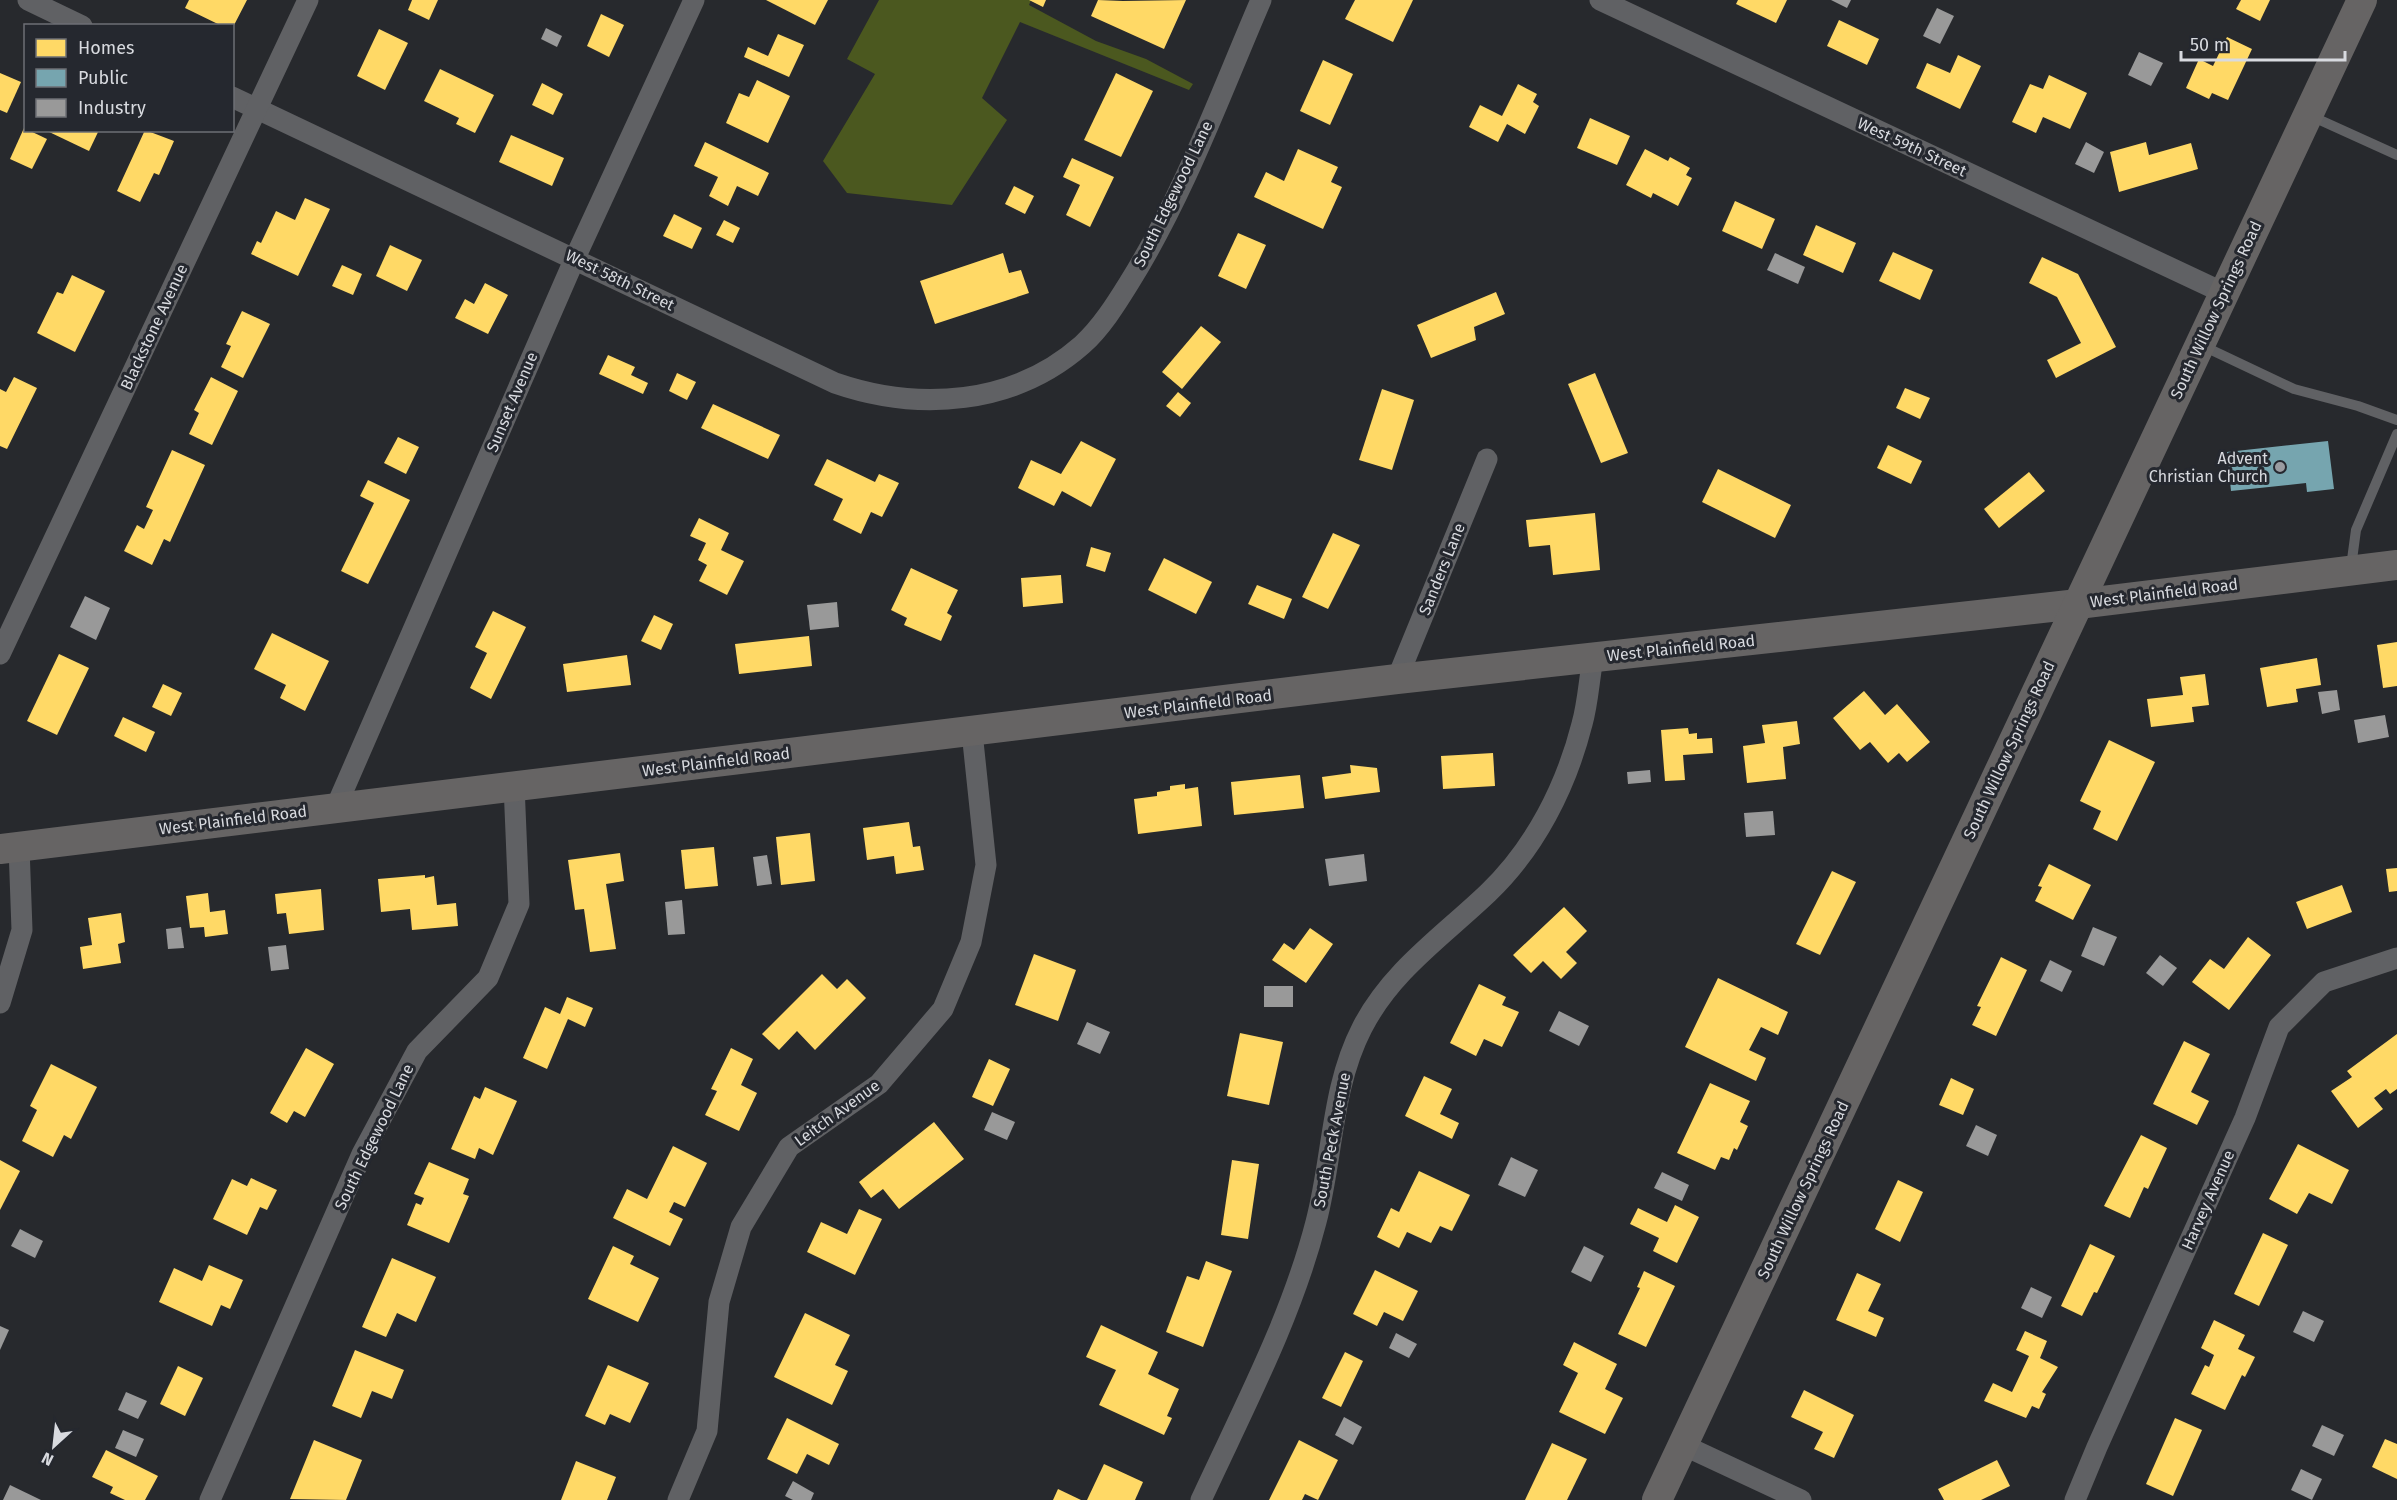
<svg xmlns="http://www.w3.org/2000/svg" width="2397" height="1500" viewBox="0 0 2397 1500" font-family="'Fira Sans',sans-serif">
<rect width="100%" height="100%" fill="#27292d"/>
<polygon fill="#4b581f" points="879,0 1031,0 1029,5 1096,41 1146,59 1193,84 1189,90 1020,22 982,98 1007,120 952,205 847,193 823,161 875,74 847,59"/>
<g fill="#ffd966">
<polygon points="189,0 247,0 232,29 232,26 222,26 185,8"/>
<polygon points="412,0 438,0 429,20 408,10"/>
<polygon points="766,0 828,0 815,25"/>
<polygon points="1029,0 1046,0 1043,7"/>
<polygon points="1098,0 1123,1 1186,0 1164,49 1091,16"/>
<polygon points="1355,0 1413,0 1393,42 1345,19"/>
<polygon points="1738,0 1787,0 1776,23 1736,4"/>
<polygon points="2241,0 2270,0 2260,21 2236,9"/>
<polygon points="601,14 624,25 609,57 587,46"/>
<polygon points="1839,20 1879,39 1867,65 1827,46"/>
<polygon points="379,29 408,43 385,90 357,76"/>
<polygon points="778,34 804,45 789,77 744,57 748,47 768,56"/>
<polygon points="2227,37 2252,49 2228,100 2212,93 2209,99 2186,88 2199,59 2213,66"/>
<polygon points="1958,55 1981,66 1960,109 1916,88 1927,63 1950,73"/>
<polygon points="1323,60 1353,74 1330,125 1300,111"/>
<polygon points="440,69 494,95 475,133 456,124 459,118 424,101"/>
<polygon points="0,73 21,82 7,113 0,110"/>
<polygon points="1116,73 1153,91 1121,157 1084,140"/>
<polygon points="2049,75 2087,93 2070,129 2043,117 2036,133 2012,122 2030,84 2043,89"/>
<polygon points="757,80 790,96 768,143 726,123 739,93 749,97"/>
<polygon points="542,83 563,94 553,115 532,105"/>
<polygon points="1518,84 1537,94 1533,102 1539,106 1525,134 1507,124 1498,142 1469,127 1480,105 1502,116"/>
<polygon points="1590,118 1630,136 1617,165 1577,148"/>
<polygon points="24,128 47,139 32,169 10,159"/>
<polygon points="45,130 99,130 89,151"/>
<polygon points="145,130 174,141 159,175 154,173 140,202 117,191"/>
<polygon points="511,135 564,158 552,186 499,162"/>
<polygon points="705,142 769,173 758,196 737,186 728,206 709,196 718,177 694,166"/>
<polygon points="2146,142 2149,155 2191,143 2198,169 2119,192 2110,152"/>
<polygon points="1298,149 1338,167 1331,182 1342,187 1323,229 1254,197 1266,172 1284,181"/>
<polygon points="1645,149 1668,161 1670,157 1690,168 1686,175 1692,178 1678,206 1653,193 1651,198 1626,185"/>
<polygon points="1072,158 1114,177 1090,227 1066,215 1080,185 1063,177"/>
<polygon points="1014,186 1034,196 1025,214 1005,204"/>
<polygon points="305,198 330,209 298,276 251,254 257,241 261,243 276,211 295,220"/>
<polygon points="1735,201 1775,219 1762,249 1722,231"/>
<polygon points="674,214 702,228 692,249 663,236"/>
<polygon points="724,220 740,228 733,243 716,235"/>
<polygon points="1816,225 1856,243 1843,273 1803,255"/>
<polygon points="1238,233 1266,245 1246,289 1218,276"/>
<polygon points="390,245 422,260 407,291 376,276"/>
<polygon points="1893,252 1933,270 1920,300 1879,281"/>
<polygon points="1003,253 1009,273 1021,270 1029,293 935,324 920,281"/>
<polygon points="2042,257 2078,274 2116,347 2056,378 2047,360 2081,343 2057,297 2029,283"/>
<polygon points="342,265 362,274 353,295 332,286"/>
<polygon points="72,275 105,291 75,352 37,333 57,292 63,294"/>
<polygon points="485,283 508,295 488,334 455,318 465,299 474,304"/>
<polygon points="1496,292 1505,314 1474,327 1476,340 1431,358 1417,325"/>
<polygon points="242,311 270,324 243,378 221,367 231,346 226,344"/>
<polygon points="1201,326 1221,342 1182,389 1162,372"/>
<polygon points="608,355 635,367 631,375 648,383 643,394 599,374"/>
<polygon points="677,373 696,382 687,400 669,391"/>
<polygon points="1595,373 1628,453 1601,463 1568,384"/>
<polygon points="14,377 37,388 7,449 0,446 0,389 6,392"/>
<polygon points="211,377 238,391 212,445 189,434 199,413 194,410"/>
<polygon points="1905,388 1930,398 1920,419 1896,408"/>
<polygon points="1382,389 1414,400 1392,470 1359,460"/>
<polygon points="1178,392 1191,403 1180,417 1166,406"/>
<polygon points="713,404 780,435 768,459 701,428"/>
<polygon points="398,437 419,447 406,474 384,463"/>
<polygon points="1081,441 1116,459 1091,507 1062,491 1054,506 1018,488 1031,460 1061,474"/>
<polygon points="1888,445 1922,461 1911,484 1877,468"/>
<polygon points="172,450 205,465 170,542 164,539 152,565 124,551 137,525 144,529 153,510 146,507"/>
<polygon points="827,459 875,482 879,474 899,483 882,517 871,512 861,534 833,520 843,499 814,485"/>
<polygon points="1718,469 1791,505 1775,538 1702,502"/>
<polygon points="2029,472 2045,491 1999,528 1984,509"/>
<polygon points="368,480 410,500 368,584 341,571 374,503 360,496"/>
<polygon points="1595,513 1600,570 1553,575 1550,545 1529,547 1526,520"/>
<polygon points="699,518 729,533 721,550 744,561 727,595 699,581 707,565 698,560 706,543 690,536"/>
<polygon points="1333,533 1360,545 1328,609 1302,597"/>
<polygon points="1091,547 1111,553 1105,572 1086,566"/>
<polygon points="1164,558 1212,582 1196,614 1148,590"/>
<polygon points="911,568 958,590 947,613 952,616 941,641 904,625 907,618 891,610"/>
<polygon points="1061,575 1063,603 1023,607 1021,578"/>
<polygon points="1257,585 1292,599 1284,619 1248,604"/>
<polygon points="493,611 526,627 491,699 470,688 487,653 475,647"/>
<polygon points="654,615 673,624 661,650 641,641"/>
<polygon points="272,633 329,661 305,711 280,698 286,685 254,669"/>
<polygon points="809,636 812,666 739,674 735,644"/>
<polygon points="2397,642 2397,686 2383,688 2377,645"/>
<polygon points="59,654 89,668 57,735 27,721"/>
<polygon points="627,655 631,685 567,692 563,664"/>
<polygon points="2317,658 2321,685 2296,689 2298,702 2267,707 2260,668"/>
<polygon points="2205,674 2209,705 2192,707 2194,722 2151,727 2147,699 2183,695 2180,677"/>
<polygon points="163,684 182,693 171,716 152,707"/>
<polygon points="1864,691 1885,715 1897,704 1930,742 1907,762 1899,753 1888,763 1870,742 1860,750 1833,718"/>
<polygon points="123,717 155,732 146,752 114,736"/>
<polygon points="1797,721 1800,744 1783,747 1786,779 1747,783 1743,746 1765,743 1762,725"/>
<polygon points="1688,728 1689,734 1697,733 1697,739 1712,738 1713,753 1683,755 1685,780 1665,781 1661,730"/>
<polygon points="2109,740 2155,762 2117,841 2093,829 2101,811 2080,801"/>
<polygon points="1493,753 1495,786 1443,789 1441,756"/>
<polygon points="1350,765 1377,768 1380,792 1325,799 1322,777 1351,773"/>
<polygon points="1300,775 1304,808 1234,815 1231,782"/>
<polygon points="1185,784 1185,789 1198,787 1202,826 1138,834 1134,799 1157,796 1157,792 1170,790 1170,786"/>
<polygon points="909,822 913,847 920,846 924,870 896,874 894,856 867,860 863,828"/>
<polygon points="810,833 815,881 781,885 776,837"/>
<polygon points="714,847 718,886 685,889 681,850"/>
<polygon points="620,853 624,881 606,884 616,949 590,952 584,909 575,910 568,860"/>
<polygon points="2049,864 2091,885 2073,920 2035,901 2042,887 2038,886"/>
<polygon points="2397,868 2397,891 2389,892 2386,869"/>
<polygon points="1832,871 1856,882 1820,955 1796,944"/>
<polygon points="425,875 425,878 434,876 437,905 456,903 458,926 412,930 410,909 381,912 378,879"/>
<polygon points="2342,885 2352,912 2307,929 2296,902"/>
<polygon points="321,889 324,930 289,934 286,913 277,914 275,894"/>
<polygon points="208,893 210,912 225,910 228,934 205,937 204,927 190,928 186,896"/>
<polygon points="1564,907 1587,931 1566,952 1577,963 1561,979 1543,961 1531,973 1513,955"/>
<polygon points="121,913 125,942 118,944 121,963 83,969 80,947 92,945 88,918"/>
<polygon points="1310,928 1333,944 1306,983 1272,960 1284,943 1294,950"/>
<polygon points="2248,937 2271,955 2229,1010 2192,982 2210,959 2224,969"/>
<polygon points="1034,954 1076,970 1058,1021 1015,1005"/>
<polygon points="2001,957 2027,970 1996,1036 1972,1025 1981,1007 1977,1006"/>
<polygon points="822,974 837,989 847,979 866,998 815,1050 797,1031 779,1050 762,1034"/>
<polygon points="1718,978 1788,1012 1778,1035 1761,1027 1749,1050 1766,1058 1756,1081 1685,1047"/>
<polygon points="1479,984 1506,997 1502,1005 1519,1012 1502,1047 1484,1039 1476,1056 1450,1043"/>
<polygon points="567,997 593,1008 585,1027 568,1019 547,1069 523,1058 545,1007 560,1014"/>
<polygon points="1240,1033 1283,1042 1269,1105 1227,1096"/>
<polygon points="2397,1034 2397,1089 2390,1094 2386,1089 2374,1098 2383,1109 2358,1128 2331,1091 2352,1077 2347,1071"/>
<polygon points="2184,1041 2210,1054 2191,1092 2209,1101 2197,1125 2153,1104"/>
<polygon points="306,1048 334,1064 305,1117 294,1111 287,1123 270,1113"/>
<polygon points="731,1048 753,1059 741,1085 757,1093 739,1131 705,1115 717,1091 711,1089"/>
<polygon points="989,1059 1010,1069 993,1106 972,1097"/>
<polygon points="51,1064 97,1087 71,1139 64,1135 53,1157 22,1141 37,1110 30,1106"/>
<polygon points="1424,1076 1452,1089 1440,1114 1459,1123 1452,1139 1405,1116"/>
<polygon points="1951,1078 1974,1089 1963,1115 1939,1105"/>
<polygon points="1710,1083 1750,1101 1740,1122 1748,1126 1737,1150 1734,1148 1729,1160 1721,1157 1715,1170 1677,1153"/>
<polygon points="485,1087 517,1101 493,1155 479,1148 475,1159 451,1149 474,1096 480,1099"/>
<polygon points="934,1122 964,1159 899,1209 883,1189 871,1198 859,1182"/>
<polygon points="2141,1135 2167,1148 2148,1189 2144,1187 2130,1218 2104,1206"/>
<polygon points="2298,1144 2349,1170 2332,1204 2309,1193 2297,1214 2269,1199"/>
<polygon points="673,1146 707,1163 685,1207 674,1202 669,1212 683,1219 670,1246 613,1218 627,1189 647,1199"/>
<polygon points="0,1160 20,1171 0,1210"/>
<polygon points="1232,1160 1259,1164 1248,1239 1221,1235"/>
<polygon points="429,1162 469,1179 463,1194 469,1196 449,1243 407,1225 416,1203 421,1205 424,1198 414,1194"/>
<polygon points="1419,1171 1470,1195 1452,1231 1440,1226 1431,1243 1407,1232 1399,1248 1377,1237 1391,1208 1399,1212"/>
<polygon points="251,1178 277,1190 267,1210 260,1207 247,1235 213,1219 232,1179 247,1186"/>
<polygon points="1898,1180 1923,1192 1900,1242 1875,1229"/>
<polygon points="1675,1205 1699,1217 1677,1263 1653,1251 1659,1238 1630,1224 1638,1208 1667,1222"/>
<polygon points="859,1209 882,1219 855,1275 807,1252 821,1222 847,1234"/>
<polygon points="2263,1233 2288,1245 2259,1306 2234,1294"/>
<polygon points="2090,1244 2115,1256 2097,1293 2094,1292 2082,1316 2061,1306"/>
<polygon points="613,1246 634,1256 630,1264 659,1278 638,1322 588,1299"/>
<polygon points="392,1258 436,1277 416,1322 397,1313 386,1337 362,1327"/>
<polygon points="1206,1261 1232,1271 1203,1347 1166,1332 1187,1276 1199,1280"/>
<polygon points="209,1265 243,1280 230,1309 221,1305 212,1326 159,1302 174,1268 202,1281"/>
<polygon points="1375,1270 1418,1291 1403,1321 1384,1312 1377,1326 1353,1314"/>
<polygon points="1644,1271 1675,1286 1646,1347 1618,1334 1640,1288 1637,1287"/>
<polygon points="1857,1273 1881,1284 1868,1311 1884,1318 1876,1337 1836,1320"/>
<polygon points="805,1313 850,1335 835,1365 848,1371 832,1405 774,1377"/>
<polygon points="2214,1320 2245,1335 2238,1349 2255,1357 2245,1377 2242,1375 2225,1410 2191,1394 2205,1365 2209,1367 2214,1355 2201,1348"/>
<polygon points="1101,1325 1158,1352 1148,1374 1179,1389 1167,1416 1172,1418 1164,1435 1099,1405 1116,1370 1086,1357"/>
<polygon points="2025,1331 2047,1341 2040,1358 2058,1367 2042,1392 2046,1394 2039,1409 2032,1406 2026,1418 1984,1401 1993,1383 2012,1392 2029,1356 2016,1350"/>
<polygon points="1574,1342 1617,1364 1605,1389 1623,1398 1605,1434 1559,1412 1578,1373 1563,1365"/>
<polygon points="355,1350 404,1370 392,1399 372,1391 361,1418 332,1406"/>
<polygon points="1345,1352 1363,1361 1341,1407 1322,1398"/>
<polygon points="608,1365 649,1383 630,1423 610,1414 605,1425 585,1416"/>
<polygon points="178,1366 203,1378 185,1416 160,1404"/>
<polygon points="1804,1390 1854,1415 1834,1458 1814,1449 1823,1432 1791,1417"/>
<polygon points="787,1418 839,1444 829,1465 807,1454 797,1474 767,1459"/>
<polygon points="2175,1418 2202,1430 2173,1496 2146,1484"/>
<polygon points="2385,1439 2397,1444 2397,1479 2372,1467"/>
<polygon points="314,1440 362,1460 346,1500 290,1499"/>
<polygon points="1299,1440 1338,1460 1318,1500 1305,1494 1302,1500 1269,1500"/>
<polygon points="1552,1443 1587,1459 1567,1500 1525,1500"/>
<polygon points="106,1450 158,1476 145,1500 125,1500 110,1493 113,1487 92,1477"/>
<polygon points="1997,1460 2010,1486 1981,1500 1944,1500 1938,1489"/>
<polygon points="576,1461 616,1477 607,1500 561,1500"/>
<polygon points="1104,1464 1143,1482 1135,1500 1087,1500"/>
<polygon points="1058,1489 1081,1500 1053,1500"/>
</g>
<polygon fill="#76a5af" points="2328,441 2334,489 2307,492 2306,483 2231,491 2227,452"/>
<g fill="#999">
<polygon points="1831,0 1851,0 1847,8"/>
<polygon points="1937,8 1954,16 1940,44 1923,36"/>
<polygon points="546,28 562,36 557,47 541,39"/>
<polygon points="2139,52 2163,63 2151,86 2128,75"/>
<polygon points="2086,142 2104,152 2094,173 2075,164"/>
<polygon points="1775,253 1805,267 1798,284 1767,270"/>
<polygon points="85,596 110,608 96,640 70,627"/>
<polygon points="837,602 839,627 810,630 807,605"/>
<polygon points="2337,690 2340,710 2322,714 2318,692"/>
<polygon points="2385,715 2389,737 2358,743 2354,720"/>
<polygon points="1650,770 1651,782 1628,784 1627,772"/>
<polygon points="1773,811 1775,835 1746,837 1744,813"/>
<polygon points="1364,854 1367,881 1329,886 1325,859"/>
<polygon points="767,855 772,884 757,886 753,857"/>
<polygon points="682,900 685,934 668,935 665,902"/>
<polygon points="181,927 184,948 168,949 166,929"/>
<polygon points="2093,927 2117,937 2104,966 2081,956"/>
<polygon points="286,945 289,969 271,971 268,947"/>
<polygon points="2160,955 2177,968 2163,986 2146,973"/>
<polygon points="2050,960 2072,971 2062,992 2040,981"/>
<rect x="1264" y="986" width="29" height="21"/>
<polygon points="1559,1011 1589,1026 1579,1046 1549,1031"/>
<polygon points="1087,1022 1110,1032 1100,1054 1077,1044"/>
<polygon points="992,1112 1015,1122 1007,1140 984,1130"/>
<polygon points="1976,1125 1997,1135 1988,1156 1966,1146"/>
<polygon points="1511,1157 1538,1170 1525,1197 1498,1185"/>
<polygon points="1662,1172 1689,1185 1682,1201 1654,1188"/>
<polygon points="20,1229 43,1241 35,1258 11,1246"/>
<polygon points="1584,1246 1604,1256 1591,1282 1571,1272"/>
<polygon points="2031,1287 2052,1297 2042,1318 2021,1308"/>
<polygon points="2303,1311 2324,1321 2314,1342 2293,1332"/>
<polygon points="0,1326 9,1330 0,1350"/>
<polygon points="1396,1333 1417,1344 1409,1358 1389,1348"/>
<polygon points="126,1392 147,1401 138,1419 118,1410"/>
<polygon points="1344,1417 1362,1427 1353,1445 1335,1435"/>
<polygon points="2322,1425 2344,1435 2334,1456 2312,1446"/>
<polygon points="123,1430 144,1439 136,1457 115,1448"/>
<polygon points="2301,1469 2322,1479 2312,1500 2291,1490"/>
<polygon points="793,1481 814,1493 811,1500 793,1500 785,1496"/>
<polygon points="10,1485 41,1500 3,1500"/>
</g>
<g fill="none" stroke-linecap="round" stroke-linejoin="round">
<g stroke="#606164" stroke-width="10">
<polyline points="2311,116 2397,155"/>
<polyline points="2203,346 2294,389 2358,406 2397,420"/>
<polyline points="2351,567 2356,530 2397,434"/>
</g>
<g stroke="#606164" stroke-width="21">
<polyline points="28,0 82,26"/>
<polyline points="1600,0 2224,293"/>
<path d="M232,97l603,286c84,29 179,22 247,-38 19,-17 34,-41 47,-62 55,-88 91,-188 132,-283"/>
<polyline points="0,654 308,0"/>
<polyline points="1397,679 1487,459"/>
<polyline points="336,807 575,258 694,0"/>
<polyline points="0,1003 22,930 19,847"/>
<polyline points="1683,1445 1801,1500"/>
<polyline points="210,1500 362,1154 417,1051 488,978 519,904 514,785"/>
<polyline points="678,1500 707,1431 719,1302 741,1227 789,1147 879,1084 943,1009 971,942 986,865 972,732"/>
<path d="M1201,1500c42,-91 90,-181 115,-278 17,-64 15,-134 46,-194 29,-57 81,-92 126,-135 47,-45 78,-106 94,-169 6,-21 7,-44 11,-66"/>
<polyline points="2075,1500 2097,1447 2245,1118 2279,1027 2324,982 2397,958"/>
</g>
<g stroke="#666464" stroke-width="30">
<polyline points="0,849 1397,679 2078,604 2397,565"/>
<polyline points="1657,1500 2362,0"/>
</g>
</g>
<circle fill="#9a9ca1" stroke="#25282f" stroke-width="2" cx="2280" cy="467" r="6"/>
<g text-anchor="middle" dominant-baseline="central" stroke-width="6" stroke-linejoin="round" paint-order="stroke">
<g font-size="16" fill="#d8dadf" stroke="#25282f">
<text transform="translate(1912 147) rotate(25)">West 59th Street</text>
<text transform="translate(1173 194) rotate(-64)">South Edgewood Lane</text>
<text transform="translate(620 280) rotate(26)">West 58th Street</text>
<text transform="translate(2216 310) rotate(-65)">South Willow Springs Road</text>
<text transform="translate(154 327) rotate(-65)">Blackstone Avenue</text>
<text transform="translate(512 402) rotate(-67)">Sunset Avenue</text>
<text transform="translate(1442 569) rotate(-68)">Sanders Lane</text>
<text transform="translate(2164 593) rotate(-7)">West Plainfield Road</text>
<text transform="translate(1681 648) rotate(-6)">West Plainfield Road</text>
<text transform="translate(1198 704) rotate(-7)">West Plainfield Road</text>
<text transform="translate(2009 750) rotate(-65)">South Willow Springs Road</text>
<text transform="translate(716 762) rotate(-7)">West Plainfield Road</text>
<text transform="translate(233 820) rotate(-7)">West Plainfield Road</text>
<text transform="translate(837 1113) rotate(-36)">Leitch Avenue</text>
<text transform="translate(374 1137) rotate(-64)">South Edgewood Lane</text>
<text transform="translate(1332 1140) rotate(-79)">South Peck Avenue</text>
<text transform="translate(1803 1190) rotate(-65)">South Willow Springs Road</text>
<text transform="translate(2208 1200) rotate(-66)">Harvey Avenue</text>
</g>
<g font-size="16" fill="#d8dadf" stroke="#25282f" text-anchor="end">
<text x="2268" y="458">Advent<tspan x="2268" dy="18">Christian Church</tspan></text>
</g>
</g>
<rect x="24" y="24" width="210" height="108" fill="#25282f" stroke="#6d6f75" stroke-width="1.5"/>
<rect x="36" y="39" width="30" height="18" fill="#ffd966" stroke="#6d6f75" stroke-width="1.5"/>
<text x="78" y="54" font-size="18" fill="#d8dadf">Homes</text>
<rect x="36" y="69" width="30" height="18" fill="#76a5af" stroke="#6d6f75" stroke-width="1.5"/>
<text x="78" y="84" font-size="18" fill="#d8dadf">Public</text>
<rect x="36" y="99" width="30" height="18" fill="#999999" stroke="#6d6f75" stroke-width="1.5"/>
<text x="78" y="114" font-size="18" fill="#d8dadf">Industry</text>
<g transform="translate(54 1446) rotate(207)" stroke="#25282f" stroke-width="4.5" paint-order="stroke">
<path d="M0-4.5L10 22L0 15L-10 22Z" fill="#d8dadf"/>
<text y="-9" font-size="16" font-weight="bold" text-anchor="middle" fill="#d8dadf">N</text>
</g>
<path d="M2181 51v9h164v-9" fill="none" stroke="#d8dadf" stroke-width="3"/>
<text x="2190" y="51" font-size="18" fill="#d8dadf" stroke="#25282f" stroke-width="4.5" paint-order="stroke">50 m</text>
</svg>
